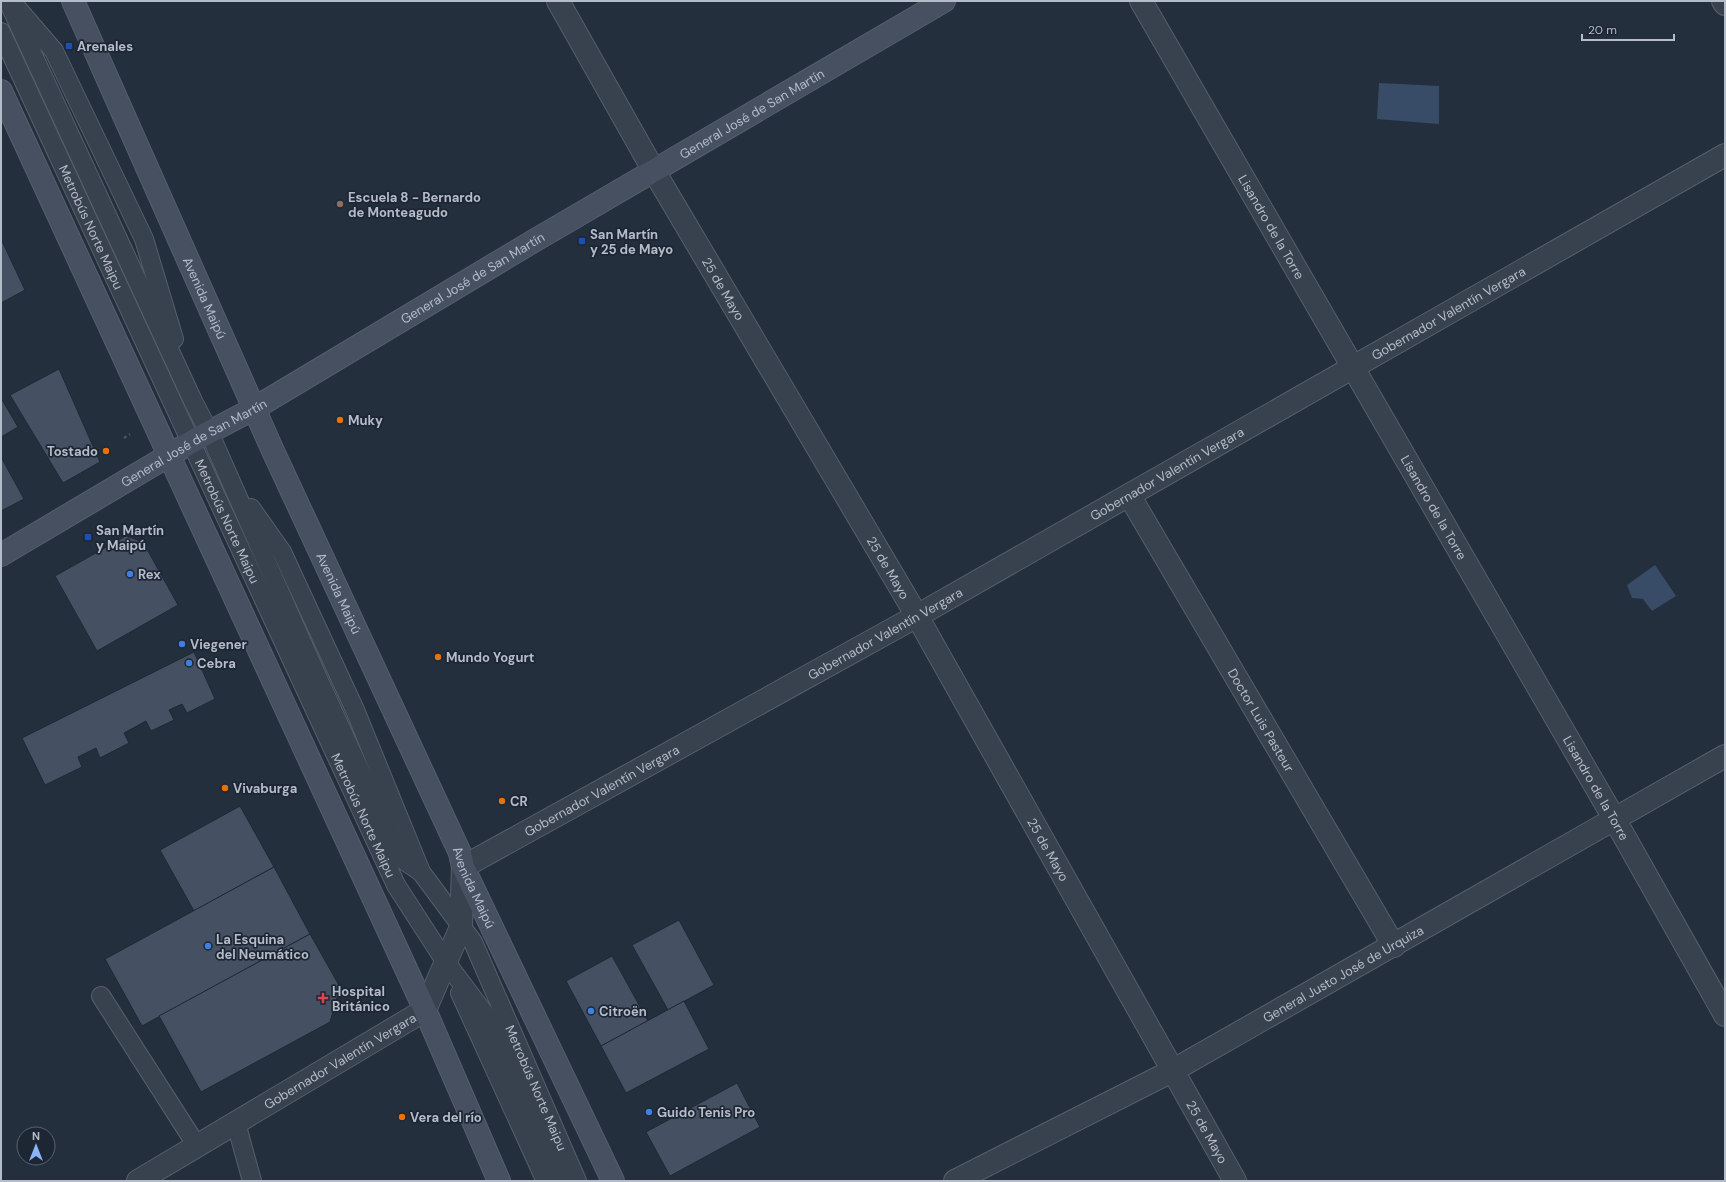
<svg xmlns="http://www.w3.org/2000/svg" width="1726" height="1182" viewBox="0 0 1726 1182" font-family="'DM Sans',sans-serif">
<rect width="100%" height="100%" fill="#242f3e"/>
<g fill="#394c67">
<polygon points="1379,83 1439,86 1439,124 1377,119"/>
<polygon points="1655,565 1676,596 1652,611 1643,599 1632,598 1627,585"/>
</g>
<g fill="#455162" stroke="#1f2835">
<polygon points="1,239 25,290 1,303"/>
<polygon points="59,369 100,462 63,483 10,395"/>
<polygon points="1,398 18,427 1,437"/>
<polygon points="1,457 24,499 1,511"/>
<polygon points="126,536 143,542 178,605 97,651 55,576"/>
<polygon points="194,652 215,699 187,713 182,704 169,710 174,720 151,731 146,721 124,733 129,743 100,758 96,748 78,757 82,767 45,785 22,738"/>
<polygon points="240,806 274,867 194,911 160,850"/>
<polygon points="274,867 310,934 142,1026 105,959"/>
<polygon points="679,920 714,985 668,1010 632,945"/>
<polygon points="310,934 340,987 330,1022 201,1092 159,1016"/>
<polygon points="612,956 648,1021 601,1046 566,981"/>
<polygon points="684,1001 709,1049 626,1093 601,1046"/>
<polygon points="737,1083 760,1127 670,1176 646,1132"/>
</g>
<g fill="none" stroke-linecap="round" stroke-linejoin="round">
<g stroke="#565f6c" stroke-width="20">
<g id="lane">
<polyline points="8,1 193,401 209,432 316,674 400,858 421,872"/>
<polyline points="18,9 54,51 144,239 174,339"/>
<path id="s1" d="M1,32l395,853 49,76 42,56 72,164"/>
<path id="s2" d="M251,508l31,44 73,158 66,162 52,70 104,239"/>
<polyline points="460,993 544,1177"/>
<polyline points="101,996 197,1146"/>
<polyline points="236,1123 252,1181"/>
</g>
</g>
<g stroke="#565f6c" stroke-width="24">
<g id="street">
<path id="s3" d="M558,1l96,170 263,445 318,565"/>
<path id="s4" d="M1141,1l474,819 110,195"/>
<polyline points="1723,1 1725,4"/>
<path id="s5" d="M1129,495l265,451"/>
<path id="s6" d="M138,1181l287,-171 36,-83 2,-60 454,-251 808,-461"/>
<path id="s7" d="M955,1181l217,-110 553,-315"/>
</g>
</g>
<g stroke="#565f6c" stroke-width="24">
<g id="secondary">
<path id="s8" d="M73,1l200,450 187,402 3,14 150,314"/>
<polyline points="1,91 425,1010 499,1181"/>
<path id="s9" d="M1,555l199,-118 55,-29 277,-166 412,-241"/>
</g>
</g>
<polyline stroke="#44595c" stroke-width="2.5" stroke-dasharray="3 3" stroke-linecap="butt" points="124,438 130,434"/>
<use href="#lane" stroke="#38414e" stroke-width="18"/>
<use href="#street" stroke="#38414e" stroke-width="22"/>
<use href="#secondary" stroke="#465061" stroke-width="22"/>
</g>
<g fill="#1a4fb4" stroke="#1d2633" stroke-width="1.5">
<rect x="65" y="42" width="8" height="8" rx="2"/>
<rect x="578" y="237" width="8" height="8" rx="2"/>
<rect x="84" y="533" width="8" height="8" rx="2"/>
</g>
<circle fill="#8d6e63" stroke="#1d2633" stroke-width="1.5" cx="340" cy="204" r="4"/>
<g fill="#e8710a" stroke="#1d2633" stroke-width="1.5">
<circle cx="340" cy="420" r="4"/>
<circle cx="106" cy="451" r="4"/>
<circle cx="438" cy="657" r="4"/>
<circle cx="225" cy="788" r="4"/>
<circle cx="502" cy="801" r="4"/>
<circle cx="402" cy="1117" r="4"/>
</g>
<g fill="#3f7fe0" stroke="#1d2633" stroke-width="1.5">
<circle cx="130" cy="574" r="4"/>
<circle cx="182" cy="644" r="4"/>
<circle cx="189" cy="663" r="4"/>
<circle cx="208" cy="946" r="4"/>
<circle cx="591" cy="1011" r="4"/>
<circle cx="649" cy="1112" r="4"/>
</g>
<path fill="#e0444e" stroke="#1d2633" stroke-width="1.5" d="M321 992h4v4h4v4h-4v4h-4v-4h-4v-4h4z"/>
<g text-anchor="middle" dominant-baseline="central" stroke-width="3.5" stroke-linejoin="round" paint-order="stroke">
<g font-size="13" font-weight="bold" fill="#b4bcc9" stroke="#1d2633" text-anchor="start">
<text x="77" y="46">Arenales</text>
<text x="348" y="197">Escuela 8 - Bernardo<tspan x="348" dy="15">de Monteagudo</tspan></text>
<text x="590" y="234">San Martín<tspan x="590" dy="15">y 25 de Mayo</tspan></text>
<text x="348" y="420">Muky</text>
<text x="98" y="451" text-anchor="end">Tostado</text>
<text x="96" y="530">San Martín<tspan x="96" dy="15">y Maipú</tspan></text>
<text x="138" y="574">Rex</text>
<text x="190" y="644">Viegener</text>
<text x="446" y="657">Mundo Yogurt</text>
<text x="197" y="663">Cebra</text>
<text x="233" y="788">Vivaburga</text>
<text x="510" y="801">CR</text>
<text x="216" y="939">La Esquina<tspan x="216" dy="15">del Neumático</tspan></text>
<text x="332" y="991">Hospital<tspan x="332" dy="15">Británico</tspan></text>
<text x="599" y="1011">Citroën</text>
<text x="657" y="1112">Guido Tenis Pro</text>
<text x="410" y="1117">Vera del río</text>
</g>
<g font-size="13" fill="#b4bcc9" stroke="#1d2633">
<text stroke="none"><textPath href="#s9" startOffset="871">General José de San Martín</textPath></text>
<text stroke="none"><textPath href="#s4" startOffset="261">Lisandro de la Torre</textPath></text>
<text stroke="none"><textPath href="#s1" startOffset="215">Metrobús Norte Maipu</textPath></text>
<text stroke="none"><textPath href="#s9" startOffset="547">General José de San Martín</textPath></text>
<text stroke="none"><textPath href="#s3" startOffset="332">25 de Mayo</textPath></text>
<text stroke="none"><textPath href="#s8" startOffset="325">Avenida Maipú</textPath></text>
<text stroke="none"><textPath href="#s6" startOffset="1615">Gobernador Valentín Vergara</textPath></text>
<text stroke="none"><textPath href="#s9" startOffset="223">General José de San Martín</textPath></text>
<text stroke="none"><textPath href="#s6" startOffset="1291">Gobernador Valentín Vergara</textPath></text>
<text stroke="none"><textPath href="#s4" startOffset="585">Lisandro de la Torre</textPath></text>
<text stroke="none"><textPath href="#s1" startOffset="539">Metrobús Norte Maipu</textPath></text>
<text stroke="none"><textPath href="#s3" startOffset="656">25 de Mayo</textPath></text>
<text stroke="none"><textPath href="#s8" startOffset="649">Avenida Maipú</textPath></text>
<text stroke="none"><textPath href="#s6" startOffset="967">Gobernador Valentín Vergara</textPath></text>
<text stroke="none"><textPath href="#s5" startOffset="261">Doctor Luis Pasteur</textPath></text>
<text stroke="none"><textPath href="#s4" startOffset="909">Lisandro de la Torre</textPath></text>
<text stroke="none"><textPath href="#s6" startOffset="643">Gobernador Valentín Vergara</textPath></text>
<text stroke="none"><textPath href="#s1" startOffset="863">Metrobús Norte Maipu</textPath></text>
<text stroke="none"><textPath href="#s3" startOffset="980">25 de Mayo</textPath></text>
<text stroke="none"><textPath href="#s8" startOffset="973">Avenida Maipú</textPath></text>
<text stroke="none"><textPath href="#s7" startOffset="440">General Justo José de Urquiza</textPath></text>
<text stroke="none"><textPath href="#s6" startOffset="235">Gobernador Valentín Vergara</textPath></text>
<text stroke="none"><textPath href="#s2" startOffset="649">Metrobús Norte Maipu</textPath></text>
<text stroke="none"><textPath href="#s3" startOffset="1304">25 de Mayo</textPath></text>
</g>
</g>
<rect width="1726" height="1182" fill="none" stroke="#b4bcc9" stroke-width="4"/>
<g transform="translate(36 1146)"><circle r="19" fill="#1d2633" stroke="#59626f"/>
<path d="M0-3L7 15L0 10L-7 15Z" fill="#8ab4f8"/>
<text y="-6" font-size="11" font-weight="bold" text-anchor="middle" fill="#b4bcc9">N</text>
</g>
<path d="M1582 34v6h92v-6" fill="none" stroke="#b4bcc9" stroke-width="2"/>
<text x="1588" y="34" font-size="12" fill="#b4bcc9" stroke="#1d2633" stroke-width="3" paint-order="stroke">20 m</text>
</svg>
